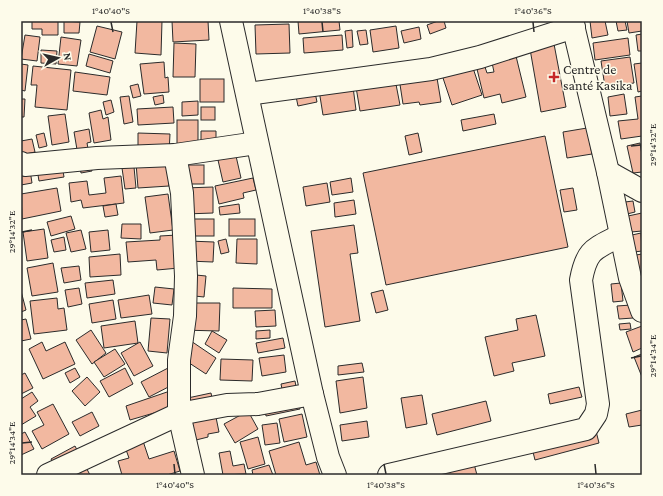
<svg xmlns="http://www.w3.org/2000/svg" width="663" height="496" viewBox="0 0 663 496" font-family="'Crimson Pro',serif">
<rect width="100%" height="100%" fill="#fdfbea"/>
<g fill="#f2b8a0" stroke="#2b2b2b">
<polygon points="32,21 58,21 58,35 42,35 42,29 32,29"/>
<polygon points="64,21 80,22 79,33 64,33"/>
<polygon points="137,21 162,21 161,55 135,53"/>
<polygon points="172,21 208,21 209,40 173,42"/>
<polygon points="298,21 339,21 340,30 299,34"/>
<polygon points="438,21 444,21 446,28 430,34 427,25"/>
<polygon points="590,21 605,21 608,35 592,38"/>
<polygon points="616,21 625,21 627,30 618,31"/>
<polygon points="627,21 642,21 642,31 629,33"/>
<polygon points="289,24 290,53 256,54 255,25"/>
<polygon points="97,26 122,32 115,59 90,52"/>
<polygon points="396,26 399,48 373,52 370,30"/>
<polygon points="419,27 421,39 404,43 401,31"/>
<polygon points="352,30 353,47 347,48 345,31"/>
<polygon points="366,30 368,44 360,45 357,31"/>
<polygon points="642,34 642,51 638,51 636,35"/>
<polygon points="25,35 40,37 37,61 21,59"/>
<polygon points="342,35 343,50 304,53 303,38"/>
<polygon points="61,37 81,40 77,66 58,64"/>
<polygon points="628,38 630,55 595,60 593,43"/>
<polygon points="174,43 196,44 195,77 173,77"/>
<polygon points="554,44 566,107 541,112 530,49"/>
<polygon points="41,50 57,51 56,64 41,63"/>
<polygon points="515,52 526,97 502,103 500,94 484,98 477,69 485,67 487,73 494,72 491,58"/>
<polygon points="89,54 113,61 110,73 86,66"/>
<polygon points="630,57 634,83 605,87 601,61"/>
<polygon points="470,59 482,95 452,105 440,69"/>
<polygon points="164,62 165,78 168,77 169,92 144,94 140,64"/>
<polygon points="642,63 642,91 638,92 634,64"/>
<polygon points="21,64 28,65 25,91 21,90"/>
<polygon points="33,66 71,70 67,110 35,107 37,85 31,85"/>
<polygon points="435,66 441,102 420,105 419,102 403,104 399,78"/>
<polygon points="75,72 110,77 107,95 73,91"/>
<polygon points="394,74 400,105 360,111 355,81"/>
<polygon points="312,78 317,102 298,106 293,82"/>
<rect x="200" y="79" width="24" height="23"/>
<polygon points="352,79 356,110 323,115 318,84"/>
<polygon points="138,84 141,96 133,98 130,86"/>
<polygon points="624,94 627,114 610,116 608,97"/>
<polygon points="163,95 164,103 155,105 153,97"/>
<polygon points="129,96 133,122 124,124 120,97"/>
<polygon points="642,96 642,136 621,139 618,121 638,119 635,97"/>
<polygon points="21,99 25,99 24,117 21,117"/>
<polygon points="111,100 114,112 106,115 103,102"/>
<polygon points="198,101 198,115 182,116 182,102"/>
<polygon points="173,107 174,123 138,125 137,109"/>
<rect x="201" y="107" width="14" height="13"/>
<polygon points="101,110 103,119 108,117 111,140 94,143 89,113"/>
<polygon points="65,114 69,142 52,145 48,116"/>
<polygon points="494,114 496,124 463,131 461,120"/>
<rect x="177" y="120" width="21" height="24"/>
<polygon points="587,128 592,154 567,158 563,132"/>
<polygon points="89,129 91,142 87,143 92,171 81,173 74,132"/>
<polygon points="201,131 216,131 216,158 201,159"/>
<polygon points="44,133 47,146 39,148 36,135"/>
<polygon points="138,133 170,134 169,153 138,153"/>
<polygon points="418,133 422,152 409,155 405,136"/>
<polygon points="545,136 568,247 386,285 363,173"/>
<polygon points="32,139 35,152 21,155 21,141"/>
<polygon points="640,143 642,155 642,172 633,173 627,146"/>
<polygon points="60,153 64,177 39,181 37,169"/>
<polygon points="236,156 241,178 223,182 218,160"/>
<polygon points="168,161 169,186 138,188 136,163"/>
<rect x="181" y="165" width="23" height="19"/>
<polygon points="134,167 136,188 125,189 122,168"/>
<polygon points="30,170 32,183 21,185 21,171"/>
<polygon points="121,176 124,203 83,208 81,200 71,202 69,183 87,181 89,195 106,193 104,178"/>
<polygon points="253,178 256,190 243,193 244,198 219,204 215,186"/>
<polygon points="351,178 353,192 332,195 330,182"/>
<polygon points="327,183 330,202 306,206 303,187"/>
<polygon points="213,187 213,213 185,214 184,188"/>
<polygon points="57,188 61,211 22,219 21,194"/>
<polygon points="573,188 577,210 564,212 560,190"/>
<polygon points="168,194 173,230 150,233 145,197"/>
<polygon points="354,200 356,214 335,217 334,203"/>
<polygon points="633,201 635,212 627,214 625,202"/>
<polygon points="116,204 118,215 105,217 103,206"/>
<polygon points="239,204 240,213 220,215 219,207"/>
<polygon points="642,213 642,231 631,232 628,216"/>
<polygon points="71,216 75,229 51,236 47,222"/>
<rect x="182" y="219" width="32" height="17"/>
<rect x="229" y="219" width="26" height="17"/>
<polygon points="122,224 141,224 141,239 121,238"/>
<polygon points="354,225 358,253 350,254 360,321 325,327 311,231"/>
<polygon points="44,229 48,258 27,261 23,232"/>
<polygon points="81,230 86,249 71,252 66,233"/>
<polygon points="108,230 110,250 91,252 89,232"/>
<polygon points="641,233 642,251 634,252 632,235"/>
<polygon points="177,235 179,268 157,270 156,260 128,262 126,242 160,240 160,236"/>
<polygon points="64,237 66,250 54,252 51,240"/>
<polygon points="226,239 229,252 221,254 218,241"/>
<polygon points="237,239 257,239 257,264 236,263"/>
<polygon points="188,241 214,242 213,262 187,261"/>
<polygon points="120,254 121,275 90,277 89,257"/>
<polygon points="642,254 642,285 636,255"/>
<polygon points="53,263 58,292 32,296 27,268"/>
<polygon points="79,266 81,280 64,283 61,268"/>
<polygon points="186,274 206,276 204,297 185,295"/>
<polygon points="113,280 115,294 87,298 85,283"/>
<polygon points="621,283 623,301 613,302 611,284"/>
<polygon points="155,287 174,289 172,305 153,303"/>
<polygon points="79,288 82,304 68,307 65,290"/>
<polygon points="233,288 272,289 272,308 233,308"/>
<polygon points="383,290 388,310 376,313 371,293"/>
<polygon points="21,291 26,310 21,312"/>
<polygon points="149,295 152,314 121,318 118,300"/>
<polygon points="57,298 58,309 64,308 67,330 34,334 30,301"/>
<polygon points="113,300 116,319 92,323 89,304"/>
<polygon points="182,303 220,303 219,331 181,330"/>
<polygon points="631,305 633,318 619,319 617,306"/>
<polygon points="275,310 276,326 256,327 255,311"/>
<polygon points="536,315 545,356 512,363 514,371 494,376 485,337 518,330 516,319"/>
<polygon points="151,318 170,319 167,353 148,351"/>
<polygon points="26,319 31,339 21,341 21,320"/>
<polygon points="135,321 138,343 104,348 101,326"/>
<polygon points="630,323 631,329 620,330 619,324"/>
<polygon points="642,326 642,348 633,352 626,332"/>
<polygon points="91,330 106,353 92,364 76,340"/>
<polygon points="270,330 270,338 256,339 256,331"/>
<polygon points="212,331 227,340 219,353 205,344"/>
<polygon points="283,338 285,348 258,353 256,343"/>
<polygon points="188,339 216,358 206,374 177,355"/>
<polygon points="42,342 46,351 65,342 75,364 43,379 29,349"/>
<polygon points="140,342 153,366 134,376 121,353"/>
<polygon points="115,349 125,364 104,377 94,362"/>
<polygon points="642,354 642,377 634,357"/>
<polygon points="284,355 286,372 262,376 259,358"/>
<polygon points="221,359 253,360 252,381 220,380"/>
<polygon points="362,363 364,372 338,375 338,366"/>
<polygon points="170,367 178,382 149,397 141,382"/>
<polygon points="75,368 80,377 70,383 65,373"/>
<polygon points="125,368 133,384 109,397 100,381"/>
<polygon points="25,373 33,388 21,394 21,375"/>
<polygon points="87,377 100,392 85,406 72,391"/>
<polygon points="363,377 367,408 340,413 336,381"/>
<polygon points="295,381 300,409 266,416 263,398 283,394 281,384"/>
<polygon points="579,387 582,397 550,404 548,394"/>
<polygon points="170,391 180,423 158,429 154,413 130,420 126,406"/>
<polygon points="32,392 38,401 30,407 36,416 21,425 21,399"/>
<polygon points="211,393 219,432 208,434 208,437 188,442 183,399"/>
<polygon points="422,395 427,424 406,428 401,398"/>
<polygon points="486,401 491,421 437,435 432,414"/>
<polygon points="53,404 69,434 42,449 32,431 44,425 37,412"/>
<polygon points="642,410 642,425 629,427 626,414"/>
<polygon points="248,411 258,429 235,443 224,424"/>
<polygon points="92,412 99,426 80,436 72,422"/>
<polygon points="302,414 307,437 284,442 279,419"/>
<polygon points="367,421 369,437 342,441 340,425"/>
<polygon points="277,423 280,443 265,445 262,425"/>
<polygon points="595,427 599,443 535,460 531,444"/>
<polygon points="25,432 34,449 21,455 21,434"/>
<polygon points="258,437 265,464 248,469 240,442"/>
<polygon points="143,441 149,459 174,451 180,471 167,475 122,475 118,461 129,458 125,447"/>
<polygon points="299,442 306,465 316,462 320,475 276,475 269,451"/>
<polygon points="75,446 90,475 67,475 56,469 51,459"/>
<polygon points="230,451 233,466 244,464 246,474 223,475 219,453"/>
<polygon points="473,460 477,475 443,475 441,467"/>
<polygon points="269,465 273,475 253,475 252,470"/>
</g>
<g fill="none" stroke-linecap="round" stroke-linejoin="round">
<g stroke="#2b2b2b" stroke-width="24">
<g id="minor">
<polyline points="231,21 312,394 328,457 335,475"/>
<polyline points="572,21 608,172 630,278 642,311"/>
<polyline points="248,94 431,69 480,57 574,27"/>
<polyline points="175,155 182,193 186,276 185,316 179,360 179,414 193,475"/>
<polyline points="21,163 25,165 97,158 175,155 257,143"/>
<polyline points="608,172 642,191"/>
<polyline points="48,475 179,414 227,405 258,404 312,394"/>
<path d="M389,475l197,-46 10,-15 2,-10 -17,-124c6,-32 14,-31 40,-45"/>
</g>
</g>
<use href="#minor" stroke="#fdfbea" stroke-width="22"/>
</g>
<path fill="none" stroke="#2b2b2b" stroke-width="1.5" d="M111,22l2,10M322,22l1,10M533,22l1,10M631,146l10,-1M22,232l10,-2M631,358l10,-2M22,443l10,-1M174,464l1,10M384,464l2,10M595,464l1,10"/>
<path fill="#c62828" stroke="#fdfbea" stroke-width="1.5" d="M552 71h4v4h4v4h-4v4h-4v-4h-4v-4h4z"/>
<g text-anchor="middle" dominant-baseline="central" stroke-width="3" stroke-linejoin="round" paint-order="stroke">
<g font-size="14" fill="#2b2b2b" stroke="#fdfbea" text-anchor="start">
<text x="563" y="69">Centre de<tspan x="563" dy="16">santé Kasika</tspan></text>
</g>
</g>
<rect width="663" height="496" fill="none" stroke="#fdfbea" stroke-width="44"/>
<g transform="translate(58 58) rotate(82)" stroke="#fdfbea" stroke-width="3" paint-order="stroke">
<path d="M0-3L7 15L0 10L-7 15Z" fill="#2b2b2b"/>
<text y="-6" font-size="11" font-weight="bold" text-anchor="middle" fill="#2b2b2b">N</text>
</g>
<rect x="22" y="22" width="619" height="452" fill="none" stroke="#2b2b2b" stroke-width="1.5"/>
<g font-size="10" text-anchor="middle" fill="#2b2b2b">
<text x="111" y="14">1°40'40"S</text>
<text x="322" y="14">1°40'38"S</text>
<text x="533" y="14">1°40'36"S</text>
<text transform="translate(652 145) rotate(-90)" y="4">29°14'32"E</text>
<text transform="translate(11 232) rotate(-90)" y="4">29°14'32"E</text>
<text transform="translate(652 356) rotate(-90)" y="4">29°14'34"E</text>
<text transform="translate(11 443) rotate(-90)" y="4">29°14'34"E</text>
<text x="175" y="488">1°40'40"S</text>
<text x="386" y="488">1°40'38"S</text>
<text x="596" y="488">1°40'36"S</text>
</g>
</svg>
